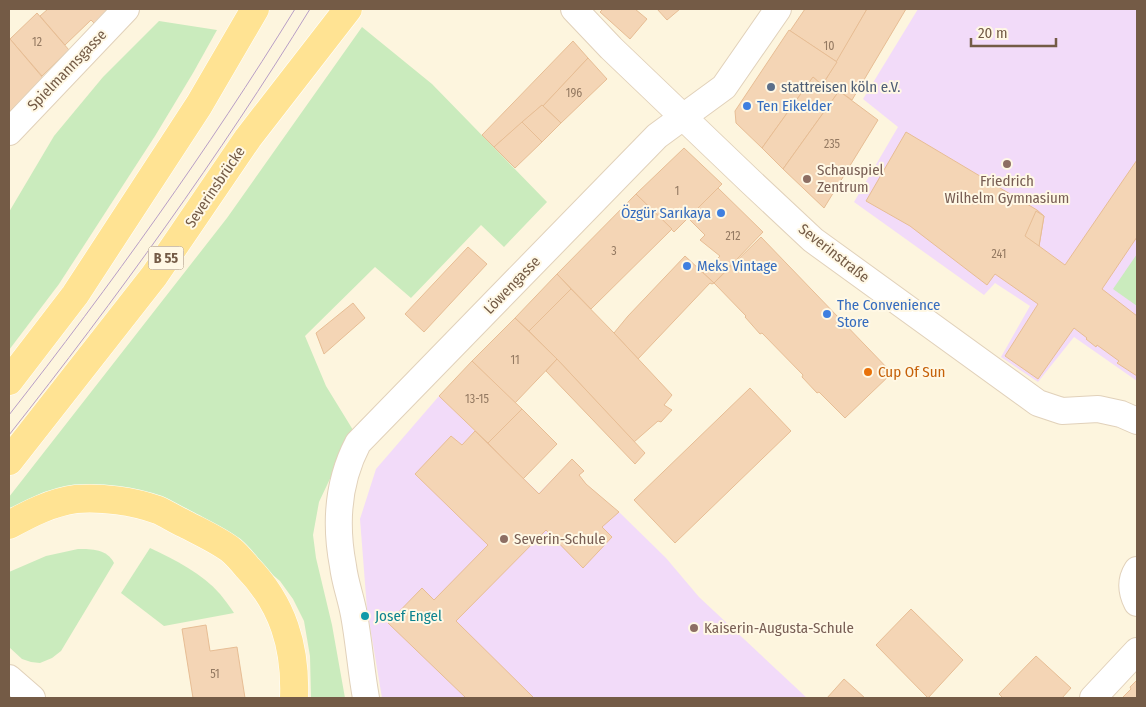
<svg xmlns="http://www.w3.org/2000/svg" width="1146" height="707" viewBox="0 0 1146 707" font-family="'Fira Sans Condensed',sans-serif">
<rect width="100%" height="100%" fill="#fdf5de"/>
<g fill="#f2dbf9">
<polygon points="918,9 1137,9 1137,381 1074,337 1038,382 1001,357 1030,306 995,283 984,295 854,202 898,127 863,99"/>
<polygon points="439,396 539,493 572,459 584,471 579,475 586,484 619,512 666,558 699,597 807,698 382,698 367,609 360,519 376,469"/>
</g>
<g fill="#caebbd">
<polygon points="159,21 217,30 193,73 155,136 59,284 9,350 9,212 54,136 103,77"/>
<polygon points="362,27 432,84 547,202 504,247 481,225 411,298 375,267 305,336 326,386 353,430 319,502 313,535 316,558 332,625 345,698 311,698 310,656 304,621 293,599 280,581 247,553 189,510 165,499 74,488 9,508 9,497 227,218"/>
<polygon points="1137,254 1137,306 1113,289"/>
<path d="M150,548c25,12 52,25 70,46 5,6 10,13 14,19l-70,13 -43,-33z"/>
<path d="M78,549c14,0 29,0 36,14l-53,88 -9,7 -12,5 -9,-1 -9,-3 -13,-12v-75l37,-16z"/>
</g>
<g fill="#f4d5b5" stroke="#e7bd94">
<polygon points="48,9 111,9 95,24 91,20 65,45 40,16"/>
<polygon points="603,9 635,9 647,19 630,39 600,12"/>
<polygon points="657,9 680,9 667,20"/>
<polygon points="805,9 867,9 837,62 790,31"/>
<polygon points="867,9 906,9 852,100 825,81"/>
<polygon points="37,13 69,50 42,76 10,39"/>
<polygon points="789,30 837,62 822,85 813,77 762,148 736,123 735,111"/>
<polygon points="10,39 43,78 9,112 9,40"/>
<polygon points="573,41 588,58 543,106 542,105 494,147 482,135"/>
<polygon points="588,58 607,79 561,123 543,106"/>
<polygon points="813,77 822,85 825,81 839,91 783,169 762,148"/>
<polygon points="839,91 878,120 824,208 783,169"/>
<polygon points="542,105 561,123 542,142 522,122"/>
<polygon points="522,122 542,142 515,168 494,147"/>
<polygon points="906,132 1037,210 1044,216 1039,246 1065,265 1137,160 1137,237 1102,289 1137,316 1137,376 1117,363 1119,361 1097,345 1096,347 1086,339 1087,338 1074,328 1038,379 1005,356 1038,304 995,274 987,285 910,226 866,201"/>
<polygon points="684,148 722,184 674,232 636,194"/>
<polygon points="718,188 763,232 714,283 703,273 720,256 700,240 705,235 688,218"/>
<polygon points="636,194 672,229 591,309 557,274"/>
<polygon points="1036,211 1044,216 1039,246 1025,236"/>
<polygon points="761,237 892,373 845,418 819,392 817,393 802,377 803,375 762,333 760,334 745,317 746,316 714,283"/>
<polygon points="468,247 487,264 424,332 405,314"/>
<polygon points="685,256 714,283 712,284 710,283 638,359 614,333 628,316"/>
<polygon points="557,274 571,289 529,331 515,318"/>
<polygon points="571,289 614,333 672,395 664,405 672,410 661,422 658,421 634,442 557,359 529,331"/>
<polygon points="353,303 365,318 324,354 316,333"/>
<polygon points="515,318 557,359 515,403 472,361"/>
<polygon points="557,359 645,453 635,464 546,371"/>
<polygon points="472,361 522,409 488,443 439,396"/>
<polygon points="750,388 791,431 675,543 634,500"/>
<polygon points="522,409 557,444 523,479 488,443"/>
<polygon points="475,431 539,494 572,459 584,471 579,475 586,484 619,512 602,527 612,537 583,568 546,530 456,621 534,698 466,698 388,623 422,588 434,600 488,545 415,474 451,436 462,445"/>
<polygon points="911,609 963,660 928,698 876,645"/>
<polygon points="206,625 210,651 237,647 245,698 193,698 182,629"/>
<polygon points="1036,656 1071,688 1062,698 1003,698 999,694"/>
<polygon points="844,679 865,698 827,698"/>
<polygon points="1137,680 1137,698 1122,698 1131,689 1130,687"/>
</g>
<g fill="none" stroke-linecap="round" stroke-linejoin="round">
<g stroke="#e1d1ba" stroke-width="28">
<g id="street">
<polyline points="574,9 611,48 750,181 813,240 1038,403 1062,411 1098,409 1121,414 1137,421"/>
<polyline points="9,132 126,9"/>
<path d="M1137,570c-7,11 -6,21 0,33"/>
<polyline points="9,678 32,698"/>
<path d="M366,698c-5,-27 -7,-56 -12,-83 -3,-17 -9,-32 -11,-49 -8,-42 -5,-85 15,-123l299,-307 67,-49 54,-78"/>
<polyline points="1093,698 1137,651"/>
</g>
</g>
<g stroke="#fff" stroke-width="29">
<g id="primary">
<polyline points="9,381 75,295 199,105 255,9"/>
<polyline points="9,461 154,276 248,138 348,9"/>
<path d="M9,525c20,-11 43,-23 67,-26 26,-2 57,2 82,11 9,4 18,10 27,14 15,8 33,16 46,26 6,5 11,11 16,17 36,37 49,80 47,131"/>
</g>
</g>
<use href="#street" stroke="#fff" stroke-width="26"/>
<use href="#primary" stroke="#ffe393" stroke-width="28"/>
<g stroke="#b89ec6" stroke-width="1">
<path d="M9,415c102,-130 199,-265 286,-406"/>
<path d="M9,435c108,-137 210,-278 301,-426"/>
</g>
</g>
<circle fill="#5c6f8a" stroke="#fff8e5" stroke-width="2" cx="771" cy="87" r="5"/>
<g fill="#3f7fe0" stroke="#fff8e5" stroke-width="2">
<circle cx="747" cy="106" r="5"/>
<circle cx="721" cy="213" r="5"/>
<circle cx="687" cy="266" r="5"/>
<circle cx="827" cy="314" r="5"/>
</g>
<g fill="#8d6e63" stroke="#fff8e5" stroke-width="2">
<circle cx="1007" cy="164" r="5"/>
<circle cx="807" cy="179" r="5"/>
<circle cx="504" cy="539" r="5"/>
<circle cx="694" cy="628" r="5"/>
</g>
<circle fill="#e8710a" stroke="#fff8e5" stroke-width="2" cx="868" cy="372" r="5"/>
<circle fill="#0f9aa8" stroke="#fff8e5" stroke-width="2" cx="365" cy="616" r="5"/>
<g text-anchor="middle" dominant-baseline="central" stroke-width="4" stroke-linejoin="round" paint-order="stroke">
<g font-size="12" fill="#947a62">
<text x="37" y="42">12</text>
<text x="829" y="46">10</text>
<text x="574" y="93">196</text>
<text x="832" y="144">235</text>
<text x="677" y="191">1</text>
<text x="733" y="236">212</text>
<text x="614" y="251">3</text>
<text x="999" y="254">241</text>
<text x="515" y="360">11</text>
<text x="477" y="399">13-15</text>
<text x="215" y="674">51</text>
</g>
<rect fill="#fff8e5" stroke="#9e8a76" stroke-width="1" x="148.5" y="246.5" width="35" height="23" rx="4"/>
<g font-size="14" font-weight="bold" fill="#745b46">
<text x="166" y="258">B 55</text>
</g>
<g font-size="15" fill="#745b46" stroke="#fff8e5">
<text transform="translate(67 70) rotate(-46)">Spielmannsgasse</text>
<text transform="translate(215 187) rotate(-56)">Severinsbrücke</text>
<text transform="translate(834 253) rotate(38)">Severinstraße</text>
<text transform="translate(512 285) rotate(-46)">Löwengasse</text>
</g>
<g font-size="15" fill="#4e5e75" stroke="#fff8e5" text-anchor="start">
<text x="781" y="87">stattreisen köln e.V.</text>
</g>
<g font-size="15" fill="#366cbe" stroke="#fff8e5" text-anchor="start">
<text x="757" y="106">Ten Eikelder</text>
<text x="711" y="213" text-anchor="end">Özgür Sarıkaya</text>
<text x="697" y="266">Meks Vintage</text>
<text x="837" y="305">The Convenience<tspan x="837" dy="17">Store</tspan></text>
</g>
<g font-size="15" fill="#785e54" stroke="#fff8e5" text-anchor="start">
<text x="817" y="170">Schauspiel<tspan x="817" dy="17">Zentrum</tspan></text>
<text x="1007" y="181" text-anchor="middle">Friedrich<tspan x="1007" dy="17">Wilhelm Gymnasium</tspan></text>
<text x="514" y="539">Severin-Schule</text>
<text x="704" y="628">Kaiserin-Augusta-Schule</text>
</g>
<g font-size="15" fill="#c56008" stroke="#fff8e5" text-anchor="start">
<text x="878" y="372">Cup Of Sun</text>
</g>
<g font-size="15" fill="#0d838f" stroke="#fff8e5" text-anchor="start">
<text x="375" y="616">Josef Engel</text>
</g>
</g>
<rect width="1146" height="707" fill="none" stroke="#745b46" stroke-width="20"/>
<path d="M971 38v8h85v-8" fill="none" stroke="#745b46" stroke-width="2.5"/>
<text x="978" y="38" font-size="15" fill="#745b46" stroke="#fff8e5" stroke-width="4" paint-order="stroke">20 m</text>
</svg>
